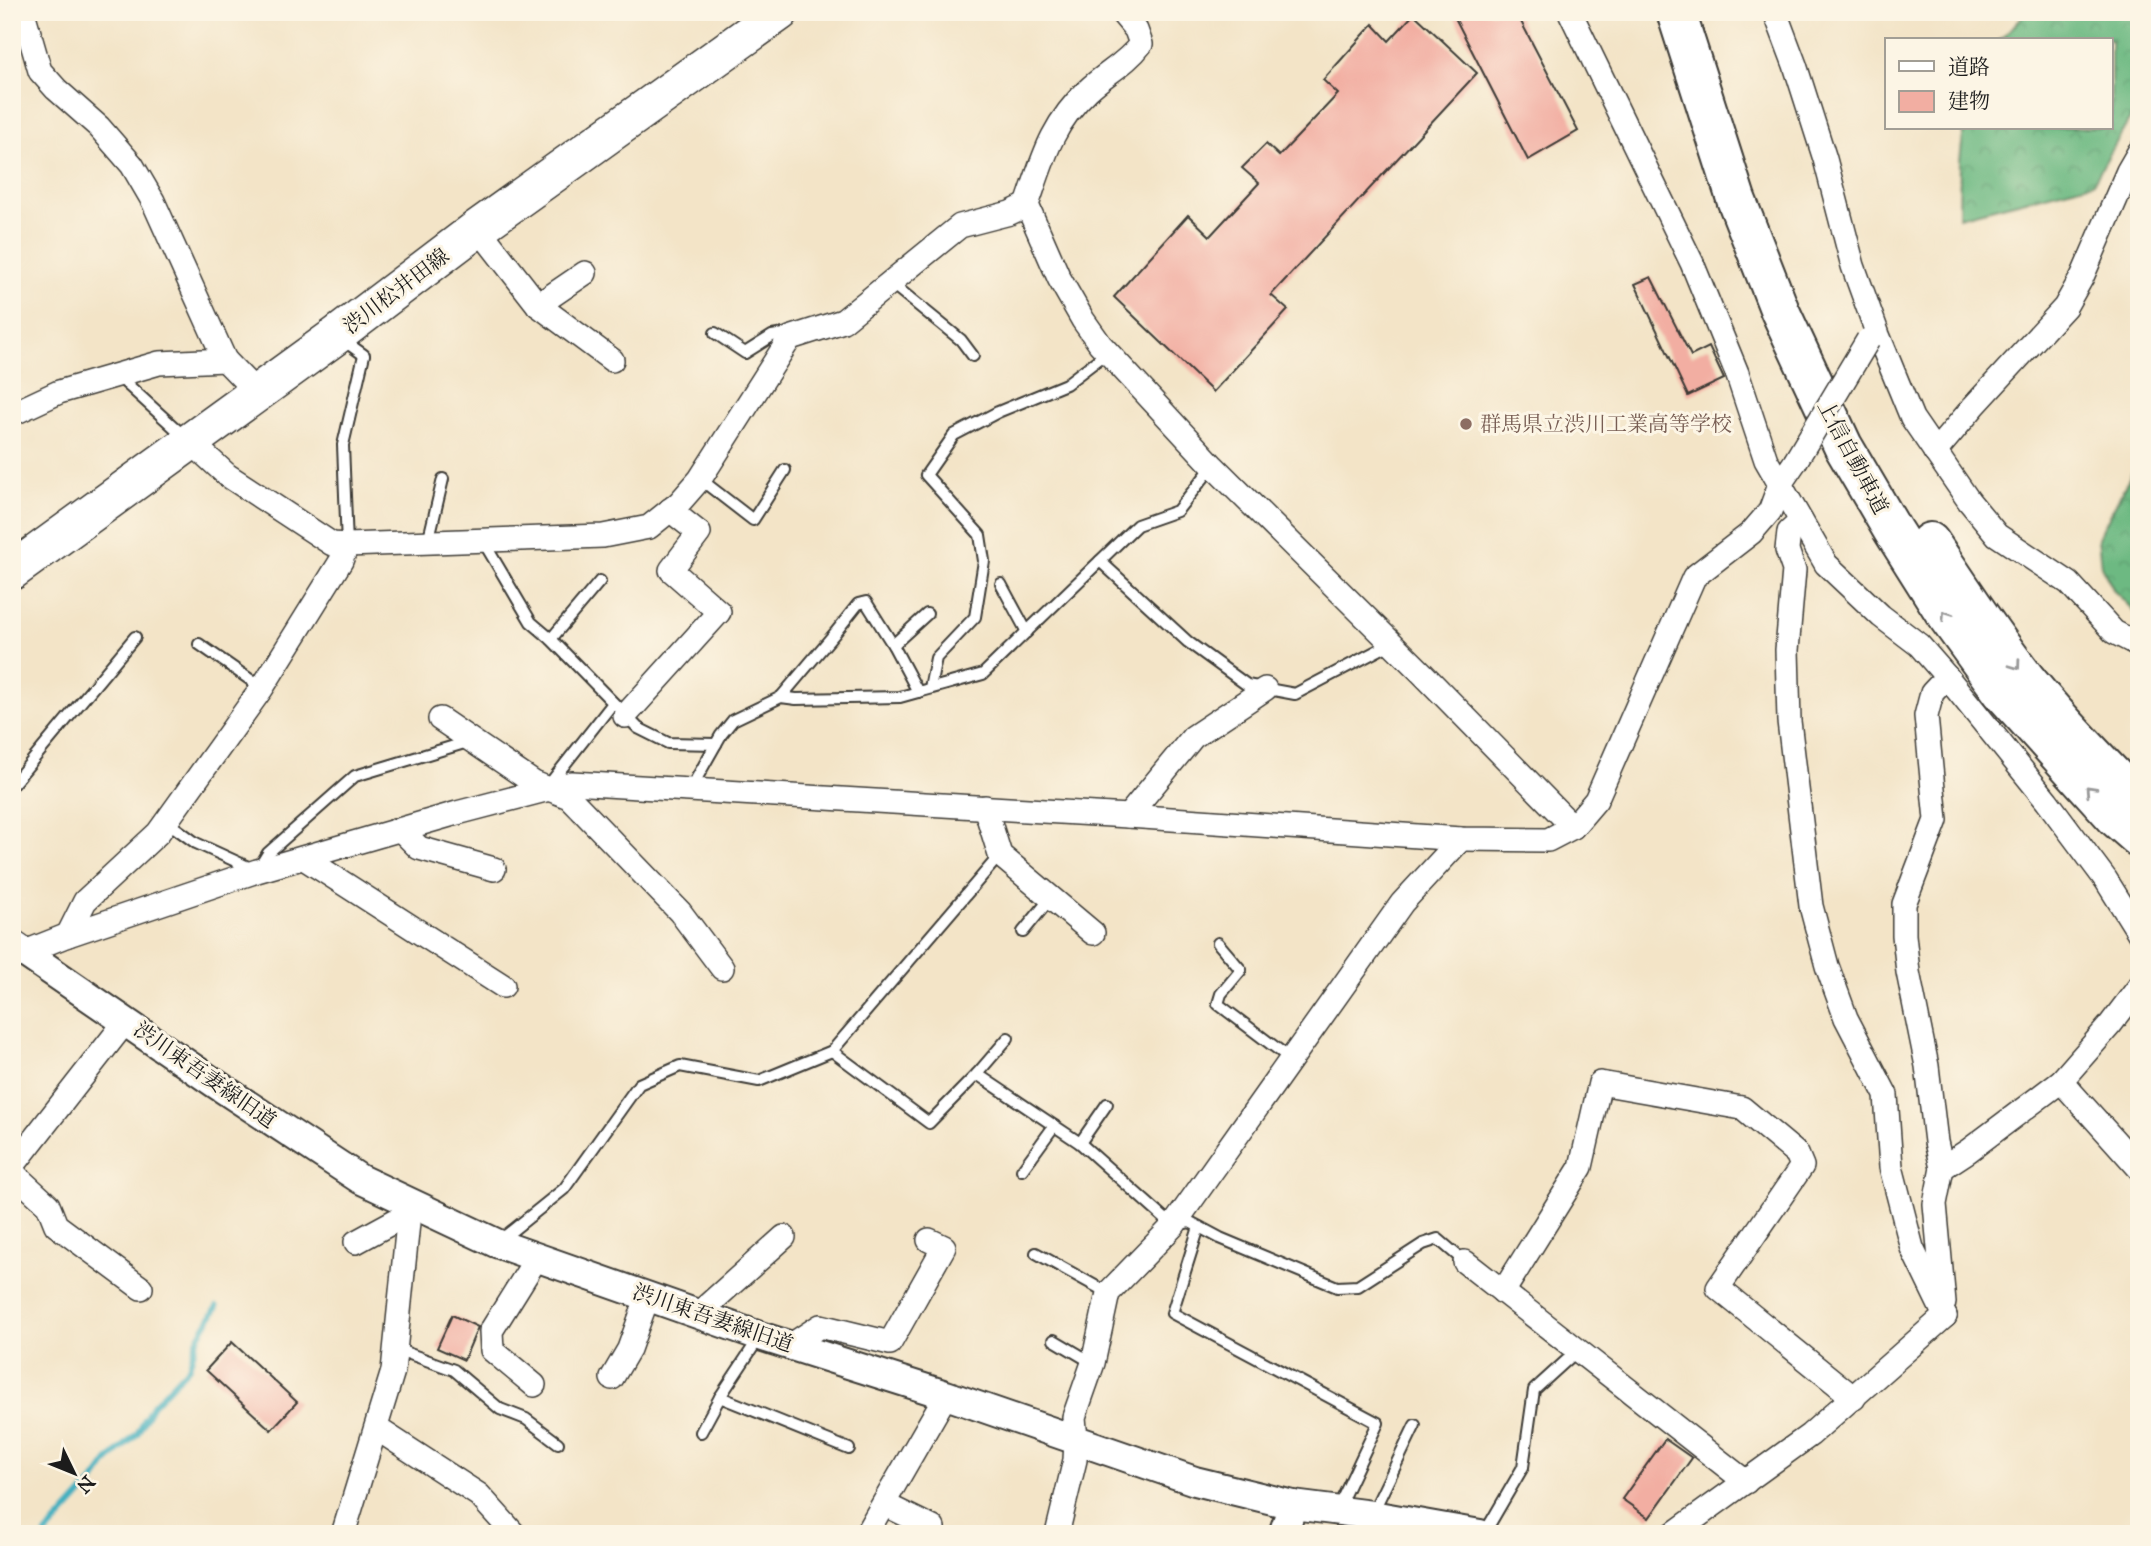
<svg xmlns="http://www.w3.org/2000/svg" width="2151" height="1546" viewBox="0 0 2151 1546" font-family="'IM FELL Great Primer','Noto Serif JP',serif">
<defs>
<pattern id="forest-crowns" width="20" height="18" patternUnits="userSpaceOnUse" patternTransform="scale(1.75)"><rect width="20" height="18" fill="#6db982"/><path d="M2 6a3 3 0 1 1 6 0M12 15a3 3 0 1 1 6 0" fill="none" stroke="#5e9e70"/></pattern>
</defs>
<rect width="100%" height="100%" fill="#fcf5e5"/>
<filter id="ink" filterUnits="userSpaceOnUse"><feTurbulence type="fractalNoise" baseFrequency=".0143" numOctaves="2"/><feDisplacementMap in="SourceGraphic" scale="14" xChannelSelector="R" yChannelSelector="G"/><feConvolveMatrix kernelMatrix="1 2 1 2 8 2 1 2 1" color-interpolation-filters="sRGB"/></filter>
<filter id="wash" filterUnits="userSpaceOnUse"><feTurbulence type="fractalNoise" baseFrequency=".00686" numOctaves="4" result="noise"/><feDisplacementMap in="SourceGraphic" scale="28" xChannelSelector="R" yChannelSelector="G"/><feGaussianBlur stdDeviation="1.57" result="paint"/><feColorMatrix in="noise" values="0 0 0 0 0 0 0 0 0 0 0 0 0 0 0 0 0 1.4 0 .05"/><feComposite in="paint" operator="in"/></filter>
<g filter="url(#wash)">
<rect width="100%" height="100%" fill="#f3e4c7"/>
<g fill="url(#forest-crowns)" stroke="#446a4f" stroke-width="2">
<polygon points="2027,12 2139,12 2139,103 2093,183 1959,217 1960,160 1964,128 2111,128 2111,40 2000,40"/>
<polygon points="2139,459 2139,616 2114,591 2101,566 2098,538"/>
</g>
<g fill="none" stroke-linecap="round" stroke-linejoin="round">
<polyline stroke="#43b0c0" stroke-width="6" points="46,1534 94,1481 108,1461 137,1434 152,1406 189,1367 197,1340 217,1307"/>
</g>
<g id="blocks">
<g fill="#f2aea2">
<polygon points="1452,12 1516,12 1578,131 1528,160"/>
<polygon points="1414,14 1477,73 1271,295 1288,310 1213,392 1114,297 1188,215 1210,236 1259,183 1242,168 1266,144 1279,156 1338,94 1323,80 1373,24 1389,41"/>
<polygon points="1651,277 1691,356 1709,347 1724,379 1688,396 1635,284"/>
<polygon points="452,1315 478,1327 464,1360 437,1348"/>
<polygon points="232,1342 297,1402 271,1430 206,1370"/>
<polygon points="1665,1439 1692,1458 1649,1518 1622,1499"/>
</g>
</g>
</g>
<g filter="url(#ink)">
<use href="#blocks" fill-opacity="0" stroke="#3c3a36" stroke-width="2"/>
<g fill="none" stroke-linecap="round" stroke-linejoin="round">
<g stroke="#3c3a36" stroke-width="14">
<g id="service">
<polyline points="891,283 961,340 973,356"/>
<polyline points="715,333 745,353 772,336 790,333"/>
<polyline points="343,340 364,355 343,445 347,545"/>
<polyline points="118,376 186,438"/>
<polyline points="700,479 753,520 785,470"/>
<polyline points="483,541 531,622 551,639 638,728 668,743 716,744"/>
<polyline points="428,542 443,479"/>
<polyline points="1100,561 1188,642 1247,685 1295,694 1392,643"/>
<polyline points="1001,584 1027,632"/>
<polyline points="551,639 600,581"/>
<polyline points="199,644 262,688"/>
<polyline points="893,645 927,614"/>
<polyline points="930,688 936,658 975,617 984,561 980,535 926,475 954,435 998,412 1066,384 1108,352"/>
<polyline points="781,697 835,633 858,604 866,602 893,645 918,692"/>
<polyline points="12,785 135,637"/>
<polyline points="547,787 613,703"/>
<polyline points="690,790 721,735 733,720 781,697 796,699 900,697 983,674 1137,525 1177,511 1213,466"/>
<polyline points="166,821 196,843 257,871 268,853 355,776 471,741"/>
<polyline points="1023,932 1050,899"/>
<polyline points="1218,943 1241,970 1221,994 1218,1004 1292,1060"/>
<polyline points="832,1051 929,1123 977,1074 1080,1143 1173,1226 1190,1222 1220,1238 1337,1287 1358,1286 1423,1244 1438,1239 1465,1262"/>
<polyline points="977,1074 1008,1038"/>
<polyline points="1080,1143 1107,1104"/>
<polyline points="1022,1170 1054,1126"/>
<polyline points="1199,1227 1172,1313 1378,1423 1337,1510"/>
<polyline points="498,1242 564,1189 639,1084 680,1066 759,1081 832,1051 1000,855"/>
<polyline points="1036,1253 1108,1293"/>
<polyline points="1054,1340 1093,1363"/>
<polyline points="396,1349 454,1370 500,1409 526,1419 558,1443"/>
<polyline points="720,1397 759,1338"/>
<polyline points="701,1432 720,1397 849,1449"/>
<polyline points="1373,1512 1415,1425"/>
<polyline points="1484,1534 1523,1467 1534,1390 1578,1350"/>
</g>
</g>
<g stroke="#3c3a36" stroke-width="26">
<g id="minor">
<polyline points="23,12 40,71 56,89 99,127 132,165 153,201 225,360 257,393"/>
<path d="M1121,12l15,18 5,14c-15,20 -35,29 -53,46 -37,35 -45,69 -61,115l32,73 24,42 17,24 113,122 208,206 152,155"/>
<polyline points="1570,12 1692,263 1737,373 1766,460 1826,564 1881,616 1919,645 1947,677 2047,801 2106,880 2139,933"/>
<polyline points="1775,12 1795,65 1825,159 1853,266 1878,335 1912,418 1969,501 1997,535 2069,583 2114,632 2139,645"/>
<polyline points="478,228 538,305"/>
<polyline points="585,273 538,305 612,360"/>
<polyline points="12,414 59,392 159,363 225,360"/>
<polyline points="191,442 227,475 332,544 347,545 603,536 649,527 679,503 700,479 790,338 843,321 960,226 1010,213 1027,205"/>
<polyline points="1935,452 1974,406 2065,307 2082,277 2128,171 2139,152"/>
<polyline points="1801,521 1789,532 1787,550 1794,570 1787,650 1789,721 1811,906 1827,966 1846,1018 1886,1095 1891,1167 1912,1248 1945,1316"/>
<polyline points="625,716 719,612 671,570 699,533 670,510"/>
<polyline points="440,719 534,783 569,797 680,912 722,968"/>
<polyline points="985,807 1000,855 1093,933"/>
<polyline points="1128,816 1193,737 1265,689"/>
<polyline points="401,830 419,848 494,869"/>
<polyline points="304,858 503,986"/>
<polyline points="68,935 85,901 158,833 262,688 341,561 347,545"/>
<polyline points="25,952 68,935 257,871 457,813 572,783 1128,816 1461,839 1548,840 1573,827 1596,800 1694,577 1751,533 1770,511 1780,484 1795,462"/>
<polyline points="2061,1081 2139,1168"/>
<polyline points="12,1167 126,1021"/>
<polyline points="1942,1168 1968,1151 2061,1081 2110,1025 2139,987"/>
<polyline points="12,1172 48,1205 56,1225 141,1288"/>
<polyline points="356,1242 400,1218 410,1203"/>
<polyline points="1465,1262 1746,1482"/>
<polyline points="1503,1292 1581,1167 1600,1083 1742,1108 1797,1154 1802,1166 1718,1288 1854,1398"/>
<polyline points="1944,1303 1935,1204 1942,1168 1936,1142 1927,1066 1908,972 1904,935 1904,904 1936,820 1926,716 1932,693 1947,677"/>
<polyline points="698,1314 784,1237"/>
<polyline points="791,1345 820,1326 890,1343 944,1247 929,1240"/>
<polyline points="612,1378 629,1349 648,1296"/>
<polyline points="534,1385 492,1350 491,1331 536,1259"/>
<polyline points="376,1428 479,1495 514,1534"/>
<polyline points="884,1504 933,1528"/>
<polyline points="343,1534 393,1371 410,1203"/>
<polyline points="866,1534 946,1395"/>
<polyline points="1057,1534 1075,1460 1076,1441 1074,1417 1093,1363 1108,1293 1173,1226 1402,903 1461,839"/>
<polyline points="1673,1534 1810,1435 1945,1316"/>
</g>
</g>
<g stroke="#3c3a36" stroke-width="32">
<g id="tertiary">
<polyline points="12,944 216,1084 360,1179 496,1243 760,1336 946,1395 1195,1481 1293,1505 1372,1515 1480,1534"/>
<polyline points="1283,1534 1293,1505"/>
</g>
</g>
<g stroke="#3c3a36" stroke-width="40">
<polyline id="primary" points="12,571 337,335 478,228 780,12"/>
</g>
<g stroke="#3c3a36" stroke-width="42">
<g id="trunk">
<polyline points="1676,12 1736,199 1780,311 1843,446 1893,531 1946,615 2002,692 2115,817 2139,838"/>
<path d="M1930,542c31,46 61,93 96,137 35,43 74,83 113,123"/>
</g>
</g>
<use href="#service" stroke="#fff" stroke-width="10"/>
<use href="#minor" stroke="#fff" stroke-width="23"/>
<use href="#tertiary" stroke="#fff" stroke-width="28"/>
<use href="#primary" stroke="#fff" stroke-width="37"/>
<use href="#trunk" stroke="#fff" stroke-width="38"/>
<g stroke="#3c3a36" stroke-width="26" stroke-linecap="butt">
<polyline id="minor-bridge" points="1795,462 1868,340"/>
</g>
<use href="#minor-bridge" stroke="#fff" stroke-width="23"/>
</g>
<defs><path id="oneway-chevron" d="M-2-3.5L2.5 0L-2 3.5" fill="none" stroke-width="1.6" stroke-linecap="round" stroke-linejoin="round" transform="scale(1.75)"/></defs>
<g stroke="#999">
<use href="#oneway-chevron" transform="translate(1946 615) rotate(-124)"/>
<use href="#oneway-chevron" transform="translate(2016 665) rotate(54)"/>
<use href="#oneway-chevron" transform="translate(2090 790) rotate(-133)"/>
</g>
</g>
<circle fill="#8d6e63" stroke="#fcf5e5" stroke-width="2.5" cx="1466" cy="424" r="7"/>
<g text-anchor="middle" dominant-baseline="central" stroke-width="6" stroke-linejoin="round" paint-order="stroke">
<g font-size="21" fill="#1c1c1c" stroke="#fcf5e5">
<text transform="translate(396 291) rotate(-37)">渋川松井田線</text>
<text transform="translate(1853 457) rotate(62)">上信自動車道</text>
<text transform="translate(205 1075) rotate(35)">渋川東吾妻線旧道</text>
<text transform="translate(713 1318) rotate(19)">渋川東吾妻線旧道</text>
</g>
<g font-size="21" fill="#785e54" stroke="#fcf5e5" text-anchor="start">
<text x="1480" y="424">群馬県立渋川工業高等学校</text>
</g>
</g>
<rect width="2151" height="1546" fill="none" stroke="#fcf5e5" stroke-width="42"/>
<rect x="1885" y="38" width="228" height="91" fill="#fcf5e5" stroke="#a29e95" stroke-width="2"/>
<rect x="1899" y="61" width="35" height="10" fill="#ffffff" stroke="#a29e95" stroke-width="2"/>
<text x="1948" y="74" font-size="21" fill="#1c1c1c">道路</text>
<rect x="1899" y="91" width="35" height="21" fill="#f2aea2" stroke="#a29e95" stroke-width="2"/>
<text x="1948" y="108" font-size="21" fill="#1c1c1c">建物</text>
<g transform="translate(74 1473) rotate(133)" stroke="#fcf5e5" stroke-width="5" paint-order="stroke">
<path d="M0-5L12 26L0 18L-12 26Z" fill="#1c1c1c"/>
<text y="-10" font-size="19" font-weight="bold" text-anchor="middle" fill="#1c1c1c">N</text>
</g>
</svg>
